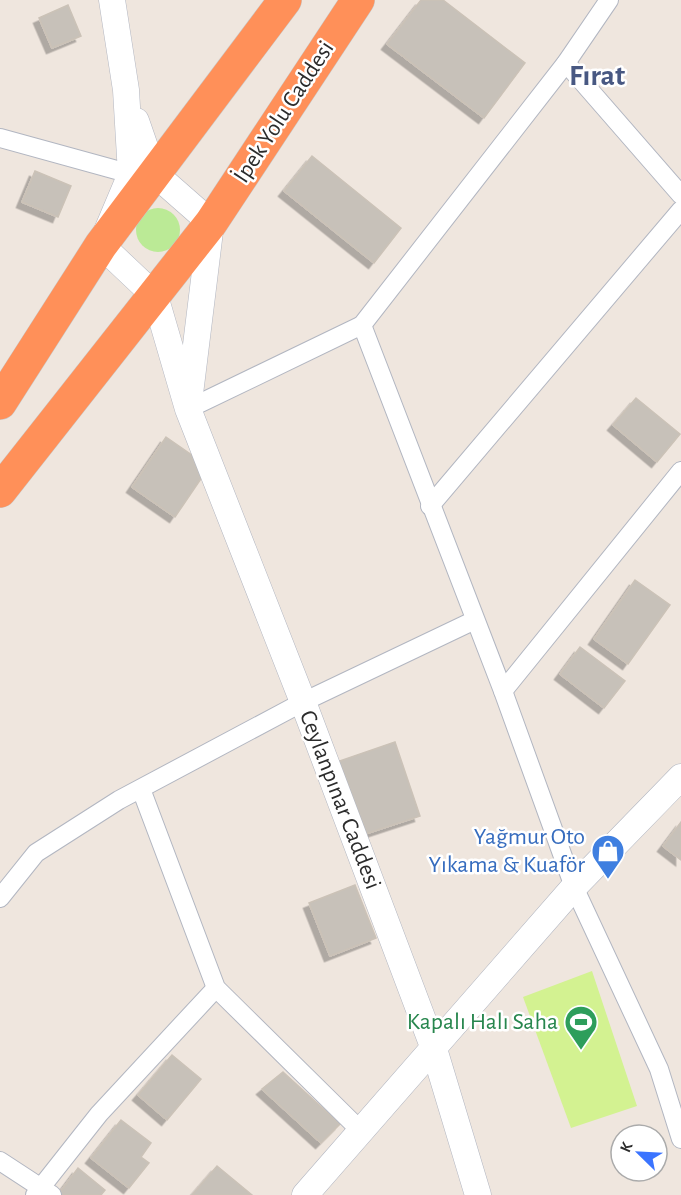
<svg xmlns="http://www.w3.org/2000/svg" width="681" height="1195" viewBox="0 0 681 1195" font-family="'Alegreya Sans',sans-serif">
<defs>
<filter id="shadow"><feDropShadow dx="-5.5" dy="5.5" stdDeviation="0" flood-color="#0004"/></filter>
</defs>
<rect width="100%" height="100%" fill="#efe6de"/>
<circle fill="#bbea96" cx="158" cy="230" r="22"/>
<polygon fill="#d3f291" points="592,971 637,1106 571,1128 523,997"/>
<g fill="#c7c1b9" stroke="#cbc2b7" stroke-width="1.5" filter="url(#shadow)">
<polygon points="421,0 443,0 525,63 484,118 387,44"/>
<polygon points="68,5 81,36 52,48 39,18"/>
<polygon points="312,156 401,228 374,263 284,191"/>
<polygon points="35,171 71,186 58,217 22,202"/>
<polygon points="636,398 680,434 657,462 613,425"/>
<polygon points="166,437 209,467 175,517 132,487"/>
<polygon points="635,580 670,605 628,664 594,639"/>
<polygon points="580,647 625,681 604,708 560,674"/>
<polygon points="395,742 420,816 359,836 334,763"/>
<polygon points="681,822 681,860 663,846"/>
<polygon points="355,885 376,938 330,956 309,903"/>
<polygon points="172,1055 201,1079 167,1120 138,1095"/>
<polygon points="283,1072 340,1124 321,1143 262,1089"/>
<polygon points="121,1120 151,1143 141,1157 149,1163 129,1188 91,1158"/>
<polygon points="217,1166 252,1195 192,1195"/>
<polygon points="78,1168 105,1190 101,1195 58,1195"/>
</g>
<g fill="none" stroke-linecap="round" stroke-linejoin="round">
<g stroke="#b2b6c1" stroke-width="20">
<g id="street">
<polyline points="566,63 681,195"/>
<polyline points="0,138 131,174"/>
<polyline points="362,325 503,691 574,887 659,1069 681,1139"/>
<polyline points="188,409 362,325 566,63 609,0"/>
<polyline points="430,506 681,210"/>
<polyline points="503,691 681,471"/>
<polyline points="141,789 216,988 361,1131"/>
<polyline points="0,898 36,853 119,800 303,702 475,620"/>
<polyline points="0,1161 52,1195"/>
<polyline points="35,1195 99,1114 216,988"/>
</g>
</g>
<g stroke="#b2b6c1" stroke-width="27">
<g id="secondary">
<polyline points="112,0 126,90 131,174 101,245 155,296 188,409 303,702 434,1049 478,1195"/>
<polyline points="136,121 154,173 211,223 189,402"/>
<polyline points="305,1195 574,887 681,777"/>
</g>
</g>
<g stroke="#c8c8c8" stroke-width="34">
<g id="highway">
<polyline points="0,403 101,245 285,0"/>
<polyline points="0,491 211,223 358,0"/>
</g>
</g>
<use href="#street" stroke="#fff" stroke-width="18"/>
<use href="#secondary" stroke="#fff" stroke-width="26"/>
<use href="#highway" stroke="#ff9059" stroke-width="33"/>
</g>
<defs>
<g id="shop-pin" transform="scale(1.725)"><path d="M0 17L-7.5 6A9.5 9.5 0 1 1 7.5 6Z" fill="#3f7fe0" stroke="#fff"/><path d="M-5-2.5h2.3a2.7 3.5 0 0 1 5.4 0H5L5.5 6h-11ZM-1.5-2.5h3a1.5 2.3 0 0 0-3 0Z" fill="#fff"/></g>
<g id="stadium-pin" transform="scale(1.725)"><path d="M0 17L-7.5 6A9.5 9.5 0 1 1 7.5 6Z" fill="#2e9e5b" stroke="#fff"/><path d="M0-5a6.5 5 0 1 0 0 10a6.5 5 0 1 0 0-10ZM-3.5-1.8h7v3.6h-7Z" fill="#fff"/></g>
</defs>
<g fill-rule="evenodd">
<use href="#shop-pin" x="608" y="851"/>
<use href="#stadium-pin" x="581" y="1022"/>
</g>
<g text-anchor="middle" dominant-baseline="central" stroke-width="5" stroke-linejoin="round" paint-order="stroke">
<g font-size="24" fill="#2c2c2c" stroke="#fff">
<text transform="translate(284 112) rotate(-57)">İpek Yolu Caddesi</text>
<text transform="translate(340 800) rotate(69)">Ceylanpınar Caddesi</text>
</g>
<g font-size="24" fill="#366cbe" stroke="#fff" text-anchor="end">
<text x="585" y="837">Yağmur Oto<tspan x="585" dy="28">Yıkama &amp; Kuaför</tspan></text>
</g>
<g font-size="24" fill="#27864d" stroke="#fff" text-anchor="end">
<text x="558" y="1022">Kapalı Halı Saha</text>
</g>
<g font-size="30" font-weight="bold" fill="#485882" stroke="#fff">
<text x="597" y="76">Fırat</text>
</g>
</g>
<g transform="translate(639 1153) rotate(294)"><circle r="28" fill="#ffffff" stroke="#ababab" stroke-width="1.5"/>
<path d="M0-4.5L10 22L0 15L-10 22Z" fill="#3b74ff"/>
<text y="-9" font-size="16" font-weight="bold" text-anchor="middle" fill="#2c2c2c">K</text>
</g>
</svg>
